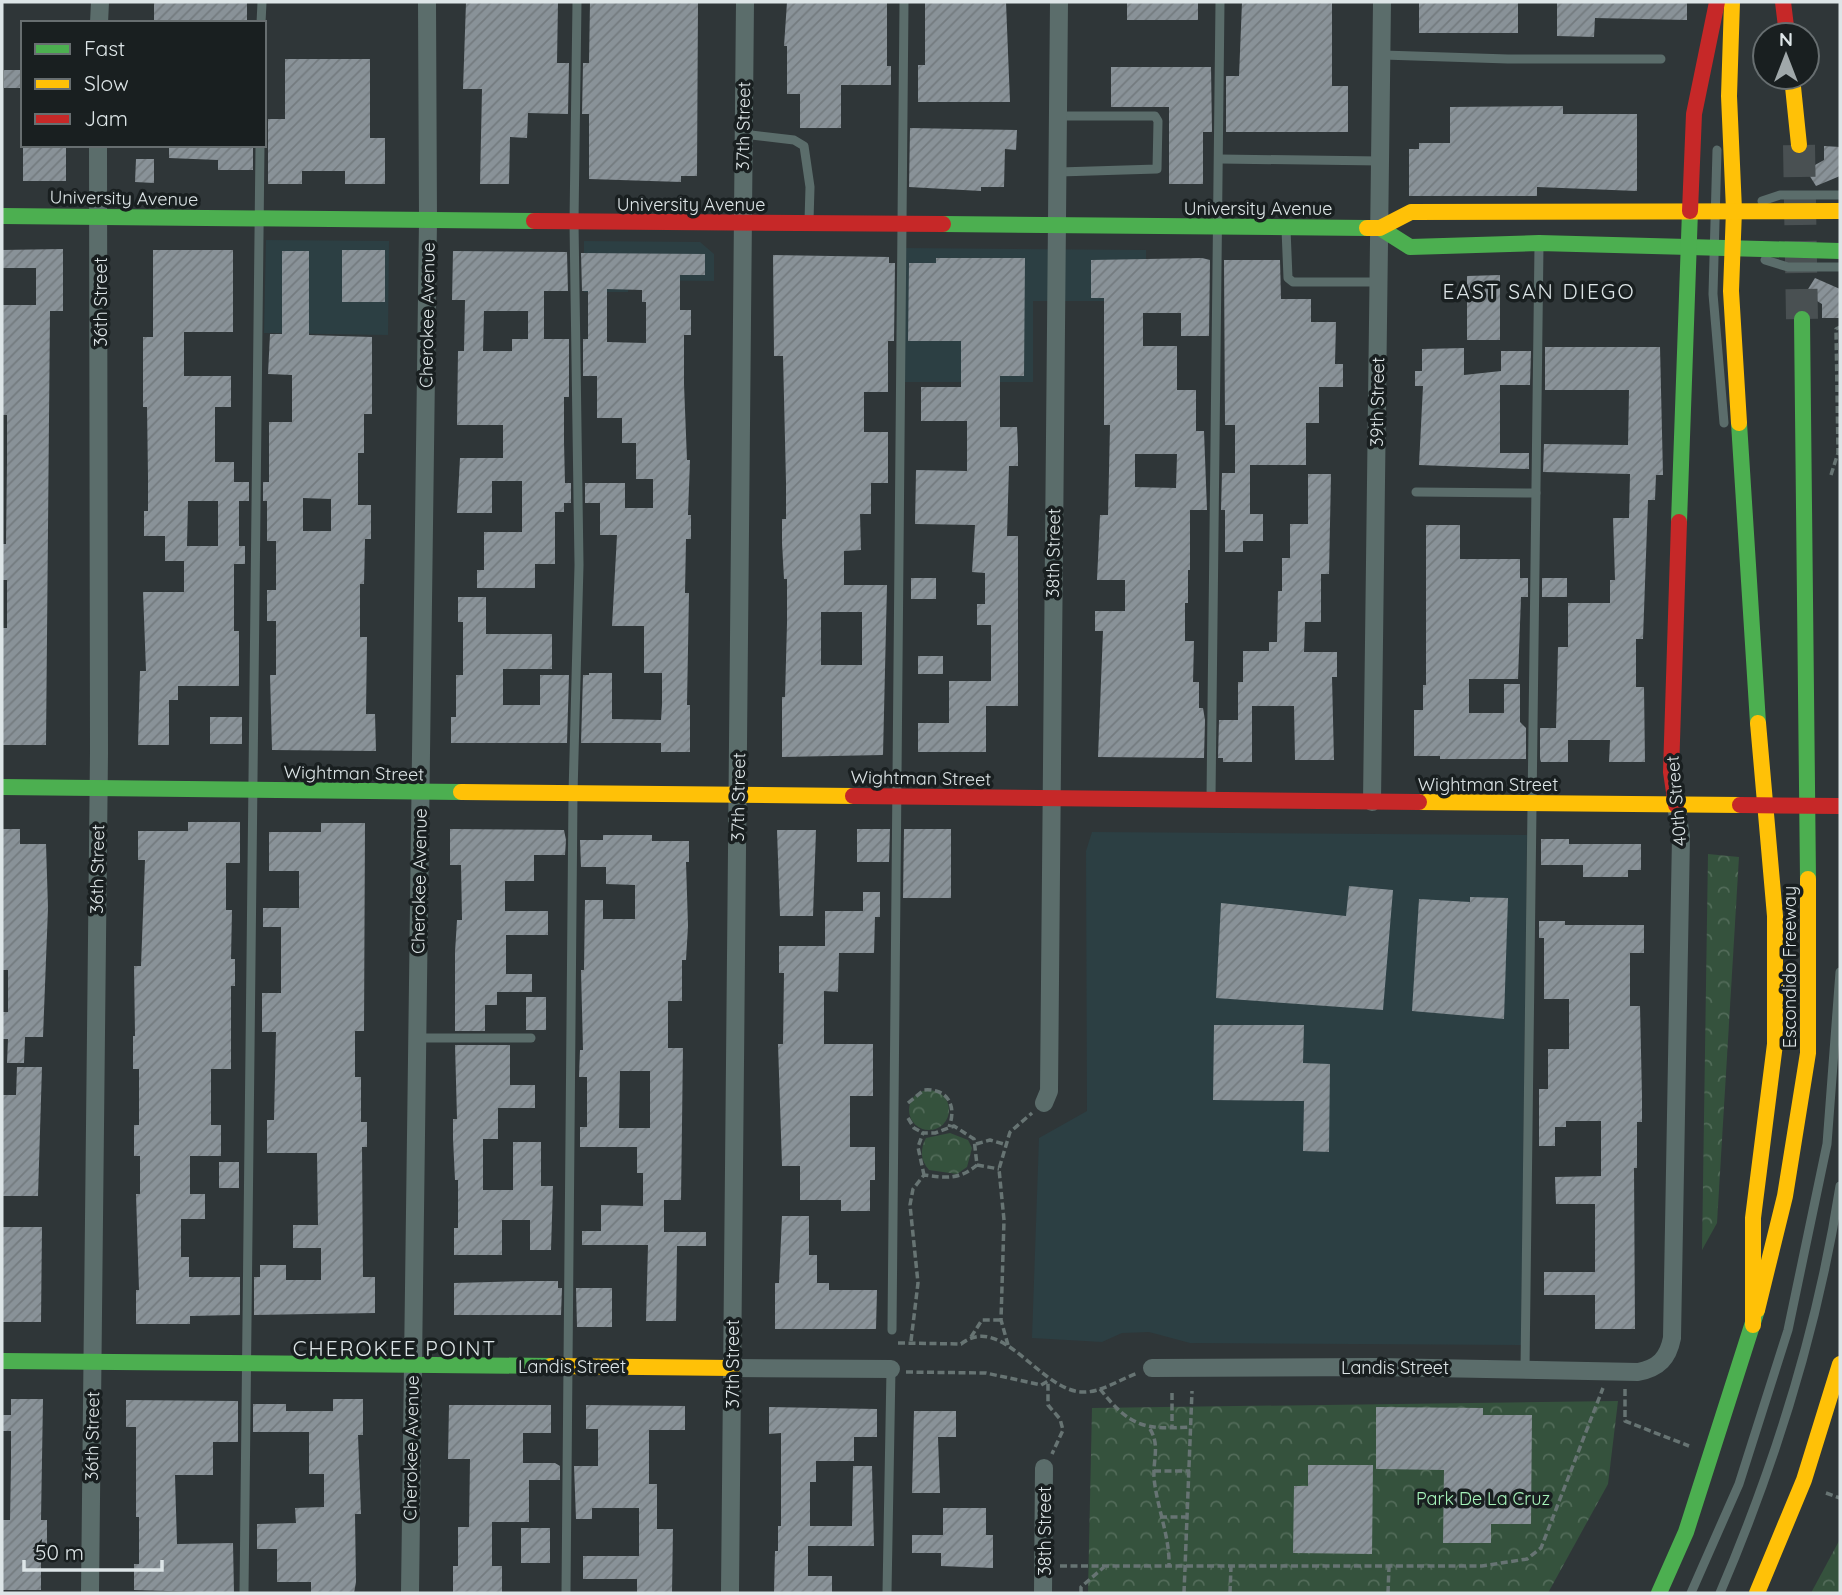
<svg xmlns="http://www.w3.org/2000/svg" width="1842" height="1595" viewBox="0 0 1842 1595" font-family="Quicksand,sans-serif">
<defs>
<pattern id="forest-crowns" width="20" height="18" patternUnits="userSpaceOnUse" patternTransform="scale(1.75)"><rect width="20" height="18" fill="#35523d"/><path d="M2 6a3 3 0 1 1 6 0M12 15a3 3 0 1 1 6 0" fill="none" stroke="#526b59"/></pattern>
<pattern id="building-hatch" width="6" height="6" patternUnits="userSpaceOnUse" patternTransform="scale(1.75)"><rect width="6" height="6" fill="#899298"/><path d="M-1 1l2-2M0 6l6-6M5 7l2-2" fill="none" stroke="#747b7f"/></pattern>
</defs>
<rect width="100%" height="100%" fill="#2f3638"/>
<g fill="#2c3f43">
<polygon points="266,240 389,241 388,335 264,333"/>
<polygon points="584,241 700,242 714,254 714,281 629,280 628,292 584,292"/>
<polygon points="903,248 1146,250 1146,301 1033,301 1033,382 903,382"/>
<polygon points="1092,832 1527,835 1521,1345 1190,1343 1149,1332 1122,1333 1102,1342 1032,1338 1039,1138 1087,1111 1086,851"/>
</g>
<g fill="url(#forest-crowns)">
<polygon points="1708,854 1739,857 1717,1223 1702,1250"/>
<circle cx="929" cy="1110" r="20"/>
<path d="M950,1133l18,7 4,8 -5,19 -10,7 -28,-4c-9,-10 -9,-21 -3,-32z"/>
<polygon points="1618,1401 1608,1484 1548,1593 1088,1593 1092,1408"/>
<polygon points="1839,1541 1840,1593 1811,1593"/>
</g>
<g fill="url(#building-hatch)" fill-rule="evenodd">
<rect x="154" y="2" width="93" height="21"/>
<polygon points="466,2 558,2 557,63 569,63 568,114 528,113 527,138 510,137 509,184 480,184 482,89 463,89"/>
<polygon points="590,2 698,2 697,176 681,176 681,182 589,179 589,114 582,114 583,63 589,63"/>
<polygon points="787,2 887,2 887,66 891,66 891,85 841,85 841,128 800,128 800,94 787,94 787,46 784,46"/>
<polygon points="925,2 1006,2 1010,102 918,102 918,65 925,65"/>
<rect x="1127" y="2" width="71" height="18"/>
<polygon points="1242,2 1332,2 1332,86 1348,86 1348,132 1226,132 1226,76 1239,76"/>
<rect x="1419" y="2" width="99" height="31"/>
<polygon points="1557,2 1687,2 1687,20 1595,18 1594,37 1557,36"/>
<polygon points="285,59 370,59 370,138 385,138 385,184 345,184 345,171 302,171 302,184 268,184 268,119 285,119"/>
<polygon points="1111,67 1211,67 1212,132 1203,132 1203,184 1169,184 1169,107 1111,107"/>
<rect x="4" y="70" width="19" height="18"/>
<polygon points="1563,106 1563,114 1637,114 1637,191 1537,187 1537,196 1409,196 1409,149 1419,149 1419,143 1450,143 1450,107"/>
<polygon points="910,128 1017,130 1016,150 1005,149 1004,187 981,187 981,191 909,187"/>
<rect x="23" y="145" width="43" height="36"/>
<polygon points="169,145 253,145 253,170 218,170 218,160 169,158"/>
<polygon points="1824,146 1840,147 1840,176 1816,186 1806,170 1824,160"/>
<polygon points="136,159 154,159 154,183 135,182"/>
<polygon points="63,249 63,311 50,311 46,745 2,745 2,628 7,628 7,580 2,580 2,544 6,544 7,461 7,415 2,415 2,305 36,305 36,268 2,268 2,250"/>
<path d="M153,250h80v82h-49v44h47v31h-16v55h19v20h15v19h-10v45h6v18h-11v67h5v55h-61v14h-9v45h-31l2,-74h6l-3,-79h41v-31h-19v-25h-21v-25h4v-34l-1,-70h-4v-70h10zM188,501h30v45h-31z"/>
<rect x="342" y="250" width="43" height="52"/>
<path d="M282,251h27v84l63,2v77h-8v39h-6v52h13v34h-6l-1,45h-4v53h7l-1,77h9l1,37 -104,-1 -2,-75h6v-54h-9v-31h9v-49h-9v-40h-4v-19h6v-60h23v-47l-24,-1 2,-40h12zM303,498l28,1v32h-28z"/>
<path d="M453,251l114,1 1,39h-24v48h25v58h-5v45l1,41h6v20h-7v9h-9v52h-20v24h-58v-18h7v-38h38v-51h-30v32h-35l3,-55h43v-33h-46l1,-74h6l1,-51h-13zM484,311h44v28h-16v12h-29z"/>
<path d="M581,253l124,1v21h-25v35h11v25h-7v49l3,76h3l-2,55h3v24h-5l-1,54h4l-2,112h3v47h-29v-9h-80l2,-68h6v-2h23v46l49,1 1,-15v-32h-18v-47h-32l5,-91h-17v-32h-15v-20h40v25h28v-29h-17v-36h-14v-25h-25v-42h-14v-37h5v-48h-6zM607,289l35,1v12h4v41l-39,-1z"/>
<path d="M773,255l116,2v6h6l-1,78h-6v51h-24v40h24v51h-17v31h-11l1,36 -17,1v34h43l-4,170 -101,2v-60h3l2,-74v-44h-3l-2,-36v-24h4v-36l-3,-127h-9zM821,612h41v53h-41z"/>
<polygon points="936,258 1025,258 1024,376 1000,376 1000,427 1017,427 1018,448 1018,466 1009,466 1007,536 1018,536 1018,706 986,706 986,752 918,752 918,723 949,723 949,681 991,681 991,625 977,625 977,604 985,604 985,573 972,572 975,525 915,524 916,470 967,471 967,421 921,421 921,387 961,387 961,341 908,341 909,263 936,263"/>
<path d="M1202,258l8,2 -1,76h-28v-23h-38v33h34v44h19v41h8l3,79h-17v60h-2v33h-3v38h9l-1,41h6v26h4l2,12 -1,38 -106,-1 5,-126h-8v-20h30v-31h-28l3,-65h8l2,-90h-6v-127h-13v-38zM1135,454h42l-1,34 -41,-1z"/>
<polygon points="1224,260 1280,260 1281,299 1311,299 1311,322 1336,322 1335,364 1343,364 1343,387 1319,387 1319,423 1306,423 1306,465 1250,465 1250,514 1263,514 1263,541 1243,541 1243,552 1225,552 1225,510 1221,510 1222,473 1235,473 1235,425 1225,425"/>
<polygon points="1500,275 1500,340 1467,340 1467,276"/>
<polygon points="1815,278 1840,289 1840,318 1822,318 1822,304 1805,294"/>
<polygon points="1545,347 1660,347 1663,475 1656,475 1655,500 1648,500 1643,639 1636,639 1636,687 1644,687 1645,762 1609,762 1610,740 1568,740 1568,762 1541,762 1540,759 1540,728 1556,728 1558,647 1568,647 1568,603 1610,603 1610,580 1615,580 1613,518 1629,518 1630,474 1543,472 1544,444 1628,445 1629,390 1545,390"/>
<polygon points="1464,348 1464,375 1501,371 1501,351 1531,351 1530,385 1500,385 1500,453 1529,453 1529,469 1419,465 1423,386 1415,386 1415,371 1422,371 1422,349"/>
<polygon points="1308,474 1331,474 1329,574 1321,574 1321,622 1305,622 1304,652 1337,652 1337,677 1332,677 1334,760 1295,760 1294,706 1252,706 1252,762 1223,762 1223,758 1218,758 1219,720 1238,720 1238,682 1243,682 1243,651 1269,651 1269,642 1277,642 1278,591 1282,591 1282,558 1290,558 1290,524 1308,524"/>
<polygon points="1426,525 1460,525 1460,559 1520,559 1520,578 1528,578 1528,597 1521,597 1518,679 1469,679 1469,713 1504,713 1504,684 1520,684 1520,722 1526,728 1526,759 1440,759 1440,756 1414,756 1414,710 1423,710 1423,685 1426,685"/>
<rect x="911" y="578" width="25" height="21"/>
<rect x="1542" y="578" width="25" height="19"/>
<polygon points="458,597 486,597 486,634 552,634 552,669 503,669 503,705 540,705 540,675 569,675 567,743 451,743 451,717 456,717 456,675 463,675 463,622 458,622"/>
<rect x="918" y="656" width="25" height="18"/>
<rect x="210" y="717" width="32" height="27"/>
<polygon points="188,822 240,822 240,863 226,863 226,910 232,910 231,959 235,959 235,986 231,986 231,1069 211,1069 211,1125 221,1125 221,1156 190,1156 190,1194 205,1194 205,1219 181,1219 181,1257 189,1257 189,1277 240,1277 240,1315 190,1316 190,1324 136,1324 136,1290 139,1290 136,1194 140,1194 140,1156 134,1156 134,1125 139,1125 139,1069 133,1069 133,1036 135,1036 134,966 141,966 145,860 138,860 138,831 188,831"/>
<polygon points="321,823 365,823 364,1031 355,1031 355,1077 361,1077 361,1122 367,1122 367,1147 362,1147 363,1277 375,1277 375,1313 254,1315 254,1277 260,1277 260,1265 286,1265 286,1280 321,1280 321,1248 293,1248 293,1225 318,1225 317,1153 267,1153 267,1120 274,1120 276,1032 262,1032 262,993 281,993 281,927 263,927 263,908 299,908 299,871 269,871 269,832 321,832"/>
<polygon points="2,829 20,829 20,844 46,844 48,908 43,1037 25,1037 24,1063 7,1063 8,1039 2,1039 2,1012 8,1012 8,970 2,970"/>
<polygon points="450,829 564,830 566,840 565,855 534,855 534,881 505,881 505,911 548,911 548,935 506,935 506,974 532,974 532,992 497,992 497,1005 485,1005 485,1031 455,1031 455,952 457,920 462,920 461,865 450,865"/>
<polygon points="857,829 890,829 889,862 857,862"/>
<polygon points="904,829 951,829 951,898 903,898"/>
<polygon points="777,830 816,830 813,916 780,916"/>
<path d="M603,835h49v6h37v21h-3l2,64 -2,34h-4v41h-14v47h15l-2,152h-17v32h42v14h-29l-1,75h-30l2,-76h-66v-14h19v-26l42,1v-33h-6v-26h-57v-20h7v-50h-8l1,-27h3l-2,-80h3l1,-70h18v19h32v-34l-29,-1v-17h-25l-1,-27h23zM620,1071h30v57h-31z"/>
<polygon points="1541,839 1569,839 1569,844 1641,844 1641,870 1628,870 1628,877 1583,877 1583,865 1541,865"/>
<polygon points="1349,886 1393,890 1383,1010 1216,998 1221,903 1346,916"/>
<polygon points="863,892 880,892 880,917 875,917 874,953 839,953 838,992 824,991 824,1044 873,1044 873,1096 850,1096 850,1147 875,1147 875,1180 870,1180 870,1211 841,1211 841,1200 800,1200 800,1166 782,1166 778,1044 783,1044 784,973 779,973 779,946 825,946 825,911 863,911"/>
<polygon points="1470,897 1508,898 1504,1019 1412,1011 1419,899 1470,902"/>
<polygon points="1539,921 1565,921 1565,925 1644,925 1644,953 1630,953 1630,1006 1640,1006 1642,1097 1642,1122 1637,1122 1637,1168 1634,1168 1635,1329 1595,1329 1595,1295 1544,1295 1544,1272 1595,1272 1595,1204 1556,1204 1555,1177 1601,1176 1601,1121 1566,1121 1566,1127 1555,1127 1555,1146 1539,1146 1539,1089 1548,1089 1548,1049 1569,1049 1569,999 1544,999 1544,938 1539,938"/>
<rect x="526" y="997" width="20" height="33"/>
<polygon points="1214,1025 1304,1025 1303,1063 1330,1064 1329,1152 1303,1151 1304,1101 1213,1100"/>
<polygon points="455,1045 510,1045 510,1085 535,1085 535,1108 498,1108 498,1139 483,1139 483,1190 513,1190 513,1142 541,1142 541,1186 553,1186 551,1250 530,1250 530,1220 502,1220 502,1255 454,1255 454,1228 458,1228 458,1180 455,1180 453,1139 453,1119 457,1119"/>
<polygon points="17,1067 42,1067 38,1196 2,1196 2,1095 16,1095"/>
<rect x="219" y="1162" width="20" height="26"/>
<polygon points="782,1216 809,1216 809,1255 817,1255 817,1283 829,1283 829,1290 877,1290 876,1329 775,1329 775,1283 779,1283"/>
<polygon points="2,1227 42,1227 41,1322 3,1322"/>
<polygon points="529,1281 558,1281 558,1288 562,1288 561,1315 454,1315 454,1283"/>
<polygon points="576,1288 612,1288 612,1327 577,1327"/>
<polygon points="11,1399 43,1399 41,1520 47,1520 47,1559 41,1559 41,1590 2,1590 3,1520 10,1520 11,1461 11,1431 2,1431 2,1415 11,1415"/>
<polygon points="333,1399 363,1399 363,1435 358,1435 361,1514 355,1514 356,1582 354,1593 311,1593 311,1582 277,1582 277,1549 257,1549 257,1524 296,1523 295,1508 324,1507 324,1474 309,1474 309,1432 253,1432 253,1404 286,1404 286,1411 333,1411"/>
<polygon points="126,1400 238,1401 238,1442 213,1442 213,1475 175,1475 177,1544 233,1543 234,1593 134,1590 134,1564 139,1564 139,1517 136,1517 136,1427 126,1427"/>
<polygon points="449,1405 551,1405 551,1433 523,1433 523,1463 555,1463 560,1466 560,1480 529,1480 529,1522 492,1522 492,1566 502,1566 502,1593 453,1593 453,1566 458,1566 458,1527 469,1527 470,1459 448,1459"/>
<polygon points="586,1405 685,1406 685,1430 649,1430 649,1484 657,1484 657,1529 673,1529 672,1593 637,1593 637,1579 583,1579 583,1556 639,1556 639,1508 592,1508 592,1519 576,1519 574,1466 598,1466 598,1429 586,1429"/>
<polygon points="769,1407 877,1409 877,1437 854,1437 854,1461 816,1461 816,1482 810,1482 810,1526 852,1526 853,1466 872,1466 874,1546 808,1546 808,1576 832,1576 832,1593 774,1593 775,1551 778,1551 778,1526 781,1526 781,1433 769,1434"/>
<polygon points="1376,1407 1483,1408 1483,1415 1532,1415 1531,1524 1491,1524 1491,1543 1443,1543 1444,1470 1376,1469"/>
<polygon points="914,1411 956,1411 956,1437 938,1437 940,1493 912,1493"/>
<polygon points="1308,1465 1373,1465 1372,1554 1293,1553 1294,1486 1308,1486"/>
<polygon points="943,1508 986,1508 986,1535 993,1535 993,1568 941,1566 941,1553 912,1553 912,1535 943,1535"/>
<rect x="521" y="1528" width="29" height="35"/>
</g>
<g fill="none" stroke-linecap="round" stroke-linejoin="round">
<polyline stroke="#495052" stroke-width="32" stroke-dasharray="32 16" stroke-linecap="butt" points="1799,145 1802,319"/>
<g stroke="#677473" stroke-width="3.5" stroke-dasharray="7 3.5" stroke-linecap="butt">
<polyline points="1831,475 1838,453 1836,329 1840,327"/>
<path d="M908,1103l16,-13c24,-2 33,16 25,37"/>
<polyline points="908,1118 914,1128 923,1133"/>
<polyline points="976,1144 990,1140 1007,1145"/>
<polyline points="977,1165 999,1169"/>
<polyline points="971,1337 982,1320 1001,1320"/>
<path d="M911,1341l7,-58 -8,-78 3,-16 11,-14c22,3 35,5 53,-10l-3,-26 -20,-13 -19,7h-12l-5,14 6,28"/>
<path d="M898,1343l63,1c41,-32 78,46 121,48 19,1 38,-13 56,-19"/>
<polyline points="1008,1345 1001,1320 1004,1220 999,1169 1010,1132 1032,1113"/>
<polyline points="906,1372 986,1373 1041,1385 1048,1381 1048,1405 1060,1419 1063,1430 1052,1454"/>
<path d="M1100,1389c30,38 44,41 91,38"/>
<polyline points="1625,1389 1625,1421 1689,1446"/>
<polyline points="1172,1393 1172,1428"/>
<path d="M1150,1429c10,16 3,30 4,49 3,30 16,59 15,88"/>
<polyline points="1154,1471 1190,1471"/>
<polyline points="1826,1493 1840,1498"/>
<polyline points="1160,1517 1188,1517"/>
<polyline points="1060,1566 1482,1566 1527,1559 1541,1548 1603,1388"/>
<polyline points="1081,1593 1081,1587 1104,1567"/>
<polyline points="1184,1593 1192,1391"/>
<polyline points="1230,1593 1231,1566"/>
<polyline points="1388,1593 1389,1567"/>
</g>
<g stroke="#5b6d6b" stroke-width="9">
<polyline points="261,23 262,2"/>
<polyline points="1383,55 1508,59 1661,59"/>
<polyline points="1058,116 1155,116 1158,121 1157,169 1059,172"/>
<polyline points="743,134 794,140 804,146 810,187 809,221"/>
<polyline points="1717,150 1713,294 1724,423"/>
<polyline points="1220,159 1381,161"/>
<polyline points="1762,201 1780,195 1840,195"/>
<polyline points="1286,229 1288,278 1293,282 1380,282"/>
<polyline points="1765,260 1788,267 1840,267"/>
<polyline points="1416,492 1536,493"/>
<polyline points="1211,798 1220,2"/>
<polyline points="417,1038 531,1038"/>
<polyline points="892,1330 904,2"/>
<polyline points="1525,1369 1539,245"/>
<polyline points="244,1593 260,145"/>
<polyline points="566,1593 573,794 579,565 574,222 577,2"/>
<polyline points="887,1593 891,1369"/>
<polyline points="1691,1593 1739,1484 1788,1330 1827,1144 1840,972"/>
<path d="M1720,1593c56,-131 98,-265 120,-407"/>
</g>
<g stroke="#5b6d6b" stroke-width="18">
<polyline points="99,23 100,2"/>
<polyline points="1372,802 1382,2"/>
<polyline points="1044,1103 1049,1091 1059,2"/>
<polyline points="732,1368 891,1369"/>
<path d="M1152,1368l226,-1 260,5c21,-4 30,-14 34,-34l9,-502 -5,-31"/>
<polyline points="90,1593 99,753 98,145"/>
<polyline points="410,1593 428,220 427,2"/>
<polyline points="730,1593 745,2"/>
<polyline points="1043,1593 1044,1468"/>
</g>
<g stroke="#4caf50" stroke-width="16">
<polyline points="2,216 534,221"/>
<polyline points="943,224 1367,228"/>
<polyline points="1380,228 1410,247 1539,243 1840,251"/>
<polyline points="1802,319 1808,879"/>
<polyline points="1739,423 1758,723"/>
<polyline points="1679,522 1690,211"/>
<polyline points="2,787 461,792"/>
<polyline points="2,1361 551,1366"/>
<polyline points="1659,1593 1686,1532 1757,1310"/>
</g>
<g stroke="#ffc107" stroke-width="16">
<polyline points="1732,2 1729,96 1734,210 1731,291 1739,423"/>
<polyline points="1792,77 1799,145"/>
<polyline points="1367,228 1380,228 1411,212 1840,211"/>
<polyline points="461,792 853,796"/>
<polyline points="1419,802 1740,805"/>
<polyline points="1757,1310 1785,1196 1808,1053 1808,879"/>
<polyline points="1753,1325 1753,1218 1775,1044 1775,916 1758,723"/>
<polyline points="551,1366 732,1368"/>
<polyline points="1757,1593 1804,1480 1840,1364"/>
</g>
<g stroke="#c62828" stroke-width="16">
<polyline points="1783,2 1787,35"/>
<polyline points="1690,211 1694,114 1717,2"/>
<polyline points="534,221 943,224"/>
<polyline points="853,796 1419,802"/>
<polyline points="1676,805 1671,772 1679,522"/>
<polyline points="1740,805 1840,806"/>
</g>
</g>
<g text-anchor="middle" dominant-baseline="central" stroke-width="7" stroke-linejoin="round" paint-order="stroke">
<g font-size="18" fill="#dde5e7" stroke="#191f20">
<text transform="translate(743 126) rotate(-89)">37th Street</text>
<text transform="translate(124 198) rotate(1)">University Avenue</text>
<text x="691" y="204">University Avenue</text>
<text x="1258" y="208">University Avenue</text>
<text transform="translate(100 302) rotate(-90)">36th Street</text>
<text transform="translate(427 315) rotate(-89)">Cherokee Avenue</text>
<text transform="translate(1377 402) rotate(-89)">39th Street</text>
<text transform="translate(1053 553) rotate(-89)">38th Street</text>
<text transform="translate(354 773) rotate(1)">Wightman Street</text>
<text transform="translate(921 778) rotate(1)">Wightman Street</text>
<text x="1488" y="784">Wightman Street</text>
<text transform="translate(738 797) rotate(-89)">37th Street</text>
<text transform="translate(1676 801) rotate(-95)">40th Street</text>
<text transform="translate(97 869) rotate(-89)">36th Street</text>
<text transform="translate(419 881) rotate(-89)">Cherokee Avenue</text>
<text transform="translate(1789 967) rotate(-90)">Escondido Freeway</text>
<text transform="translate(732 1364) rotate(-90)">37th Street</text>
<text x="572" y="1366">Landis Street</text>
<text x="1395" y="1367">Landis Street</text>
<text transform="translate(92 1436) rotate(-89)">36th Street</text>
<text transform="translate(411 1448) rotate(-89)">Cherokee Avenue</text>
<text transform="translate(1044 1531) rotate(-90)">38th Street</text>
</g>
<g font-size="18" fill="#a6f3ba" stroke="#191f20">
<text x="1483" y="1498">Park De La Cruz</text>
</g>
<g font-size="21" letter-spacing="2" fill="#dde5e7" stroke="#191f20">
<text x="1539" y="291">EAST SAN DIEGO</text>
<text x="395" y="1348">CHEROKEE POINT</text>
</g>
</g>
<rect width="1842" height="1595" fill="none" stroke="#dde5e7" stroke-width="7"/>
<rect x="21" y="21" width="245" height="126" fill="#191f20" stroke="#676e70" stroke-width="2"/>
<rect x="35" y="44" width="35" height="10" fill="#4caf50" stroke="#676e70" stroke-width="2"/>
<text x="84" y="56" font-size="21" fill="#dde5e7">Fast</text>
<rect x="35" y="79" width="35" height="10" fill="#ffc107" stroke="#676e70" stroke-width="2"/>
<text x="84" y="91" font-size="21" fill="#dde5e7">Slow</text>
<rect x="35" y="114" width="35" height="10" fill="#c62828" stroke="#676e70" stroke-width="2"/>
<text x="84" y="126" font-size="21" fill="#dde5e7">Jam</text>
<g transform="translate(1786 56)"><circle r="33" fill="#191f20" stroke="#676e70" stroke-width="2"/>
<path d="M0-5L12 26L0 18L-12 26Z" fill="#a0a8aa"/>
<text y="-10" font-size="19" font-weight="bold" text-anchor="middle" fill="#dde5e7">N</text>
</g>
<path d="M24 1560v10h138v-10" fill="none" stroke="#dde5e7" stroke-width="3.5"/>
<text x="35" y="1560" font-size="21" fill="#dde5e7" stroke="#191f20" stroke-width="5" paint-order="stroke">50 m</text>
</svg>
